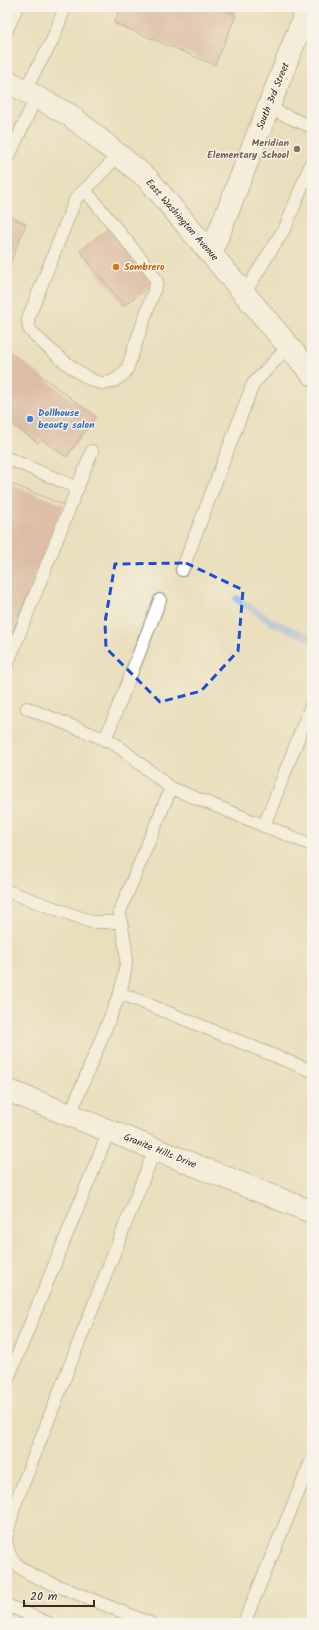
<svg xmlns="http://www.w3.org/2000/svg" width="319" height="1630" viewBox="0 0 319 1630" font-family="Kalam,sans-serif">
<rect width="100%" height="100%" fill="#f7f3e8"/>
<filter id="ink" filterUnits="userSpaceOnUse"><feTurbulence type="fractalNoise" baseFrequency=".025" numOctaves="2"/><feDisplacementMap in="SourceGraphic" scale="8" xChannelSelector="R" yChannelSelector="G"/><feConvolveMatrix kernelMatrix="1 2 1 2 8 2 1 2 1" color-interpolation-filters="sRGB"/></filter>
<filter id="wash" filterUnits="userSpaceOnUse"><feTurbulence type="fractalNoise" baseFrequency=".012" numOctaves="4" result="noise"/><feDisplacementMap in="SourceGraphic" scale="16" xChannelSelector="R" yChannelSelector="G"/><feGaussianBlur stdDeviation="0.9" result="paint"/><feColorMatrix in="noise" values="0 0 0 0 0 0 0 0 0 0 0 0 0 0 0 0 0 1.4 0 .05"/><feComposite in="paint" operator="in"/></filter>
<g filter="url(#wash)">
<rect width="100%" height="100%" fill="#eadfbc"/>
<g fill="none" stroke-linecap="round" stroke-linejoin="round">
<polyline stroke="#81b1ec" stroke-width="7" points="237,599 272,622 312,639"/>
</g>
<g id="blocks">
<g fill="#cf968c">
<polygon points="121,7 217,7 236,15 215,65 114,23"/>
<polygon points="220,7 236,7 234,13"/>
<polygon points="7,216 26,224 7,271"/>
<polygon points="109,228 152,284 124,306 80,251"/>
<polygon points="7,350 96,417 66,457 41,439 38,443 7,420"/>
<polygon points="7,482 64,505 7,645"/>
</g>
</g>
</g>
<g filter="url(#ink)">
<use href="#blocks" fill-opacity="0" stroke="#92846d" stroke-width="1"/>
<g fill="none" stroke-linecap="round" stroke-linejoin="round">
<g stroke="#92846d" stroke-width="14">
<g id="lane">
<polyline points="7,30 17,7"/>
<polyline points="24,91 52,41 65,7"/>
<polyline points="268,108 312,127"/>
<polyline points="7,153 10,154 36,97"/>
<path d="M85,190l66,81 6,11 -30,87c-5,8 -15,15 -25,14 -18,-1 -61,-41 -73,-54l-1,-10 48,-121c15,-14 29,-28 42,-43"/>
<polyline points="244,294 286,226 312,161"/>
<polyline points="7,458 78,488"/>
<polyline points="182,570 253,384 288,347"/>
<polyline points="7,665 92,451"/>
<polyline points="27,708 114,743 171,788"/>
<polyline points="105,740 160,600"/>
<polyline points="264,826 312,703"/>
<polyline points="7,891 92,922 120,922"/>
<polyline points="120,993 312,1071"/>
<path d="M70,1115l50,-122c3,-12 7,-25 6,-38 0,-15 -6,-29 -6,-44l51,-123 141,57"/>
<polyline points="7,1381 109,1131"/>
<polyline points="7,1535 14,1507 155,1149"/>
<path d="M7,1544c2,18 15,26 29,33l114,46"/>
<polyline points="7,1605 48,1623"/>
<polyline points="244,1623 312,1459"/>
</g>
</g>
<g stroke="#92846d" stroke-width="24">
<g id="secondary">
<polyline points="7,81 71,116 148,179 312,374"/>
<polyline points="211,253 308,7"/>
<polyline points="7,1090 312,1212"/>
</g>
</g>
<use href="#lane" stroke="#fff" stroke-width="12"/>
<use href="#secondary" stroke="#fff" stroke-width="22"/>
</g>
</g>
<path d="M0 0H319V1630H0ZM186,563l57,27 -5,61 -37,40 -41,11 -54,-54 -1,-26 10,-58z" fill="#eadfbc" fill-opacity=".55" fill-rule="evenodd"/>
<path fill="none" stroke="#1d4ed8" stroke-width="3" stroke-dasharray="8 5" stroke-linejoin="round" d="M186,563l57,27 -5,61 -37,40 -41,11 -54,-54 -1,-26 10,-58z"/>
<circle fill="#8d6e63" stroke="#f7f3e8" stroke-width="1.5" cx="297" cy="149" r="4"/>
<circle fill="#e8710a" stroke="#f7f3e8" stroke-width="1.5" cx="116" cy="267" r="4"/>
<circle fill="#3f7fe0" stroke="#f7f3e8" stroke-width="1.5" cx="30" cy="419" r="4"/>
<g text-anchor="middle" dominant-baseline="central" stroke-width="3" stroke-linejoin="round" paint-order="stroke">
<g font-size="10" fill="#3b2a1e" stroke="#f7f3e8">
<text transform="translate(273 96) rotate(-68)">South 3rd Street</text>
<text transform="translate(182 220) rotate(49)">East Washington Avenue</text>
<text transform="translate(160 1151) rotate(22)">Granite Hills Drive</text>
</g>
<g font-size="10" font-weight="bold" fill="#785e54" stroke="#f7f3e8" text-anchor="end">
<text x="289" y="143">Meridian<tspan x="289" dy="12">Elementary School</tspan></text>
</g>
<g font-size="10" font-weight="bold" fill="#c56008" stroke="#f7f3e8" text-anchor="start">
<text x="124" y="267">Sombrero</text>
</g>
<g font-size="10" font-weight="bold" fill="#366cbe" stroke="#f7f3e8" text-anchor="start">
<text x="38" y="413">Dollhouse<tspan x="38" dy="12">beauty salon</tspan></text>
</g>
</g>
<rect width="319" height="1630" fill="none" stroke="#f7f3e8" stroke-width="24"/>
<path d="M24 1600v6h70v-6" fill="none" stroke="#3b2a1e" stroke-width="2"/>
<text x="30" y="1600" font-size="12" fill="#3b2a1e" stroke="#f7f3e8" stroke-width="3" paint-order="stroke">20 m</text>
</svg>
